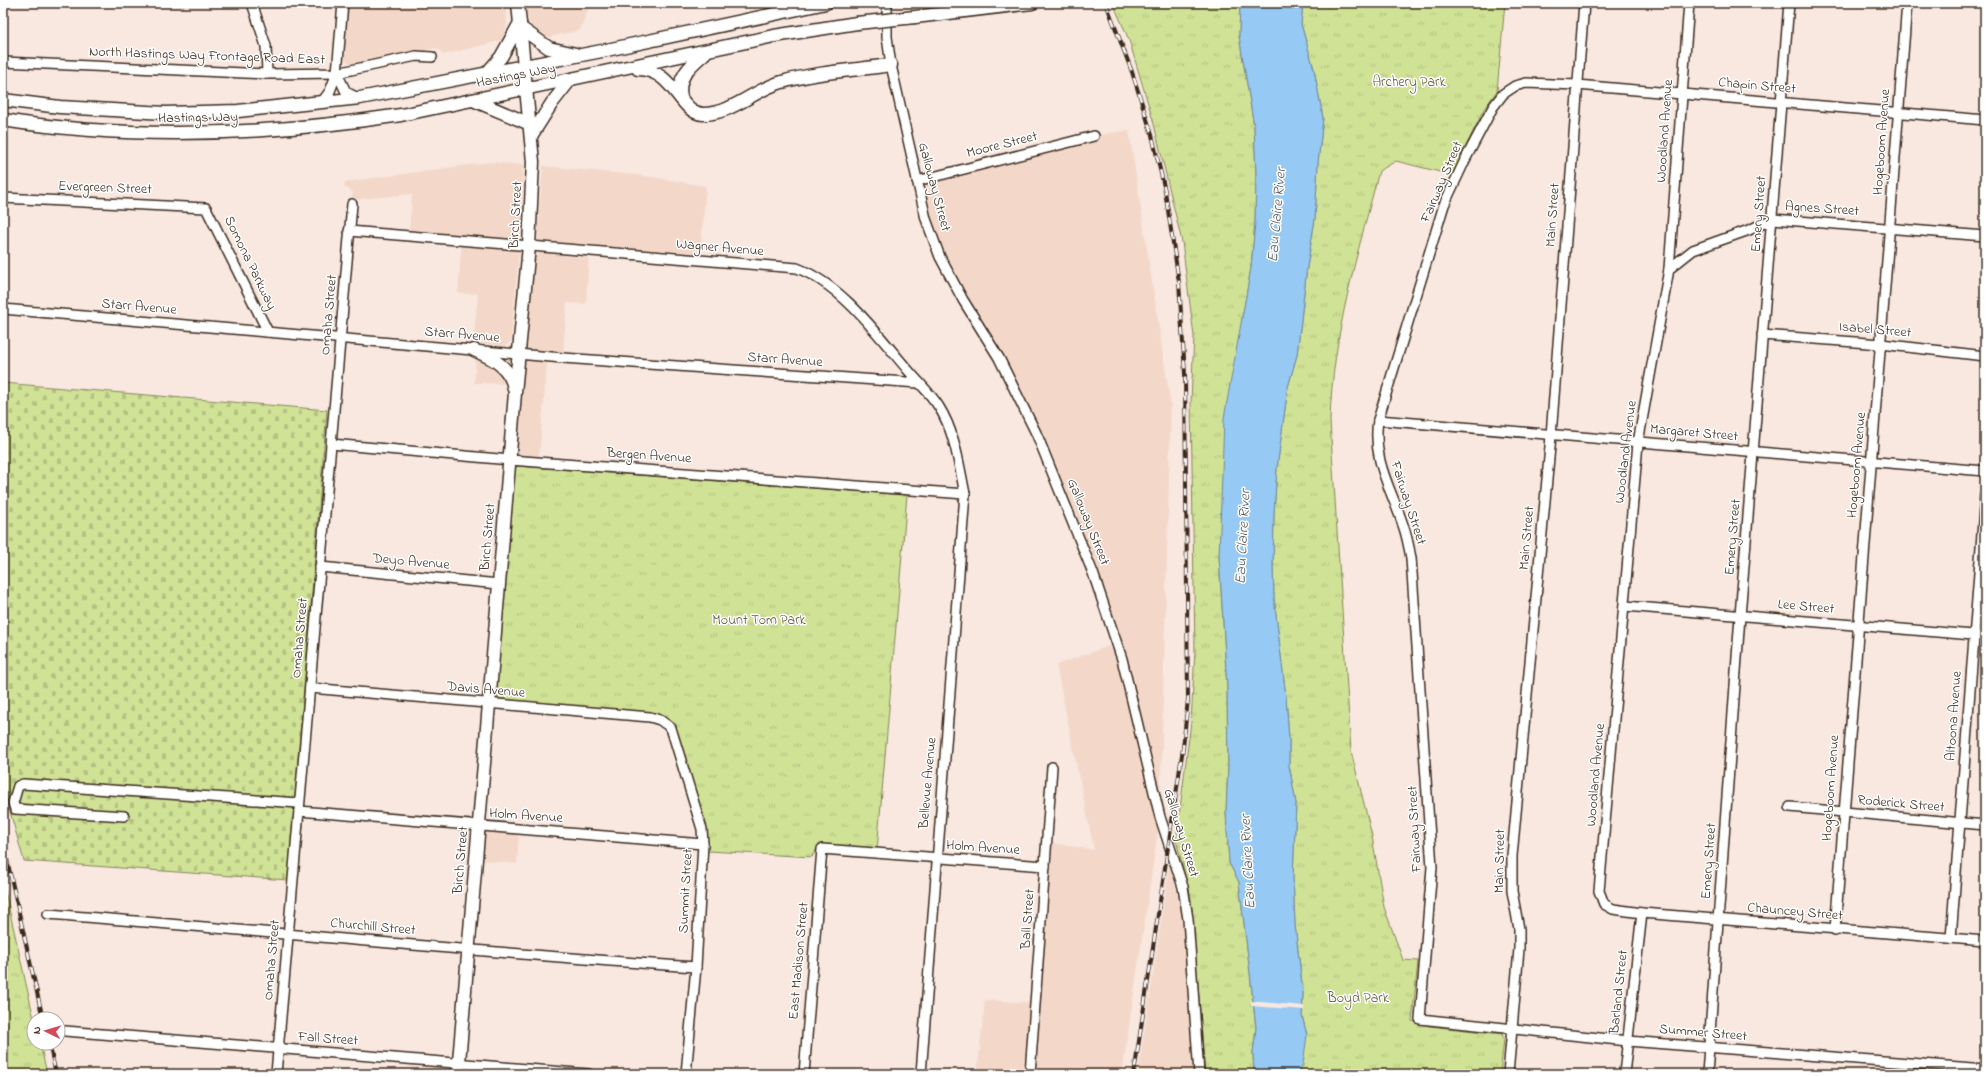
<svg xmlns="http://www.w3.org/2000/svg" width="1988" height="1077" viewBox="0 0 1988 1077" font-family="'Indie Flower',sans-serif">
<defs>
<pattern id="cemetery-stones" width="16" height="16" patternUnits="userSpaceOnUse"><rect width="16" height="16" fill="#d0e296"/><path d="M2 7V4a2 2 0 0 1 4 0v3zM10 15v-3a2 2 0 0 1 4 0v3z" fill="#b4c281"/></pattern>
<pattern id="park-tufts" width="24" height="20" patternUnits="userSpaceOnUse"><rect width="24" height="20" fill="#d0e296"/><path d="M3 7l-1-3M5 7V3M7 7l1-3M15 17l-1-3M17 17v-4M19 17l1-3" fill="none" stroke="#b4c281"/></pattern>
</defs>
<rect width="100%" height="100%" fill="#f8e8e0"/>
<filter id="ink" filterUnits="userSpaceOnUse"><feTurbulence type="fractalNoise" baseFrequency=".025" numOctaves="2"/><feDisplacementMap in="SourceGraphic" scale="8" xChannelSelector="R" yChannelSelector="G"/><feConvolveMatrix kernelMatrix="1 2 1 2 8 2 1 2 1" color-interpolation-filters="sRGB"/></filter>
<g filter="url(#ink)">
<g fill="#f3d8ca">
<polygon points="348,3 505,3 507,23 504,40 443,55 440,50 435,48 359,64 351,64 344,59 343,55"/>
<polygon points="524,3 588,3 589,7 580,30 542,39 529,23"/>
<polygon points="1129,130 1171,406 1160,817 1122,1074 977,1074 985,1000 1035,1003 1045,866 1052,843 1094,850 1056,665 1117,643 1037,435 940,257 917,181 1094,136"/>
<polygon points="490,162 523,165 522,219 511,341 506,346 473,343 478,294 458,293 462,236 409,232 412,194 351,200 353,192 344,187 345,182"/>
<polygon points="543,166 646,176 706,186 700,256 539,242 537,234"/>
<polygon points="542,253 589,258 586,304 567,303 563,354 548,353 539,457 521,456 517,454 516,449 535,259 536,255"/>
<polygon points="476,355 493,359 515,384 474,383"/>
<polygon points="488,831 519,834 517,864 480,860 484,832"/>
<polygon points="1170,860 1182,915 1194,1074 1138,1074"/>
</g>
<polygon fill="url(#cemetery-stones)" stroke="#86865a" points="3,383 327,410 288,880 24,861 3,787"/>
<g fill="url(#park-tufts)" stroke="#86865a">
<polygon points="1113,3 1240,3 1239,36 1254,126 1256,175 1255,222 1251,268 1242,319 1219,556 1227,688 1228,766 1226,812 1229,863 1239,882 1250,973 1256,1028 1253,1053 1254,1074 1205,1074 1191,898 1176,840 1191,722 1195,651 1191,402 1194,336 1182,242 1153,120 1129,40"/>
<path d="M1303,3h202l-8,88 -13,18 -32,66 -56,-14 -17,10c-21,82 -47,165 -49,250l21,330 21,85 12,71 19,53 15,1 -6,60 17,5 73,8 2,5 -4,35h-202l9,-39 -5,-19 1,-23 -8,-68 -2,-48 3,-74 -7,-38v-26l-3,-42 -12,-99 -1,-32 1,-53 3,-45 11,-81 9,-32 10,-88 8,-48 3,-56 5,-45 -9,-49 -13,-45z"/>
<polygon points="517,466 907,495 877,851 820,848 816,850 812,857 708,851 707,836 671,723 496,698 495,695 514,470"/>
<polygon points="3,882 34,1019 34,1043 40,1043 47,1074 3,1074"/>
</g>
<polygon fill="#96c9f3" stroke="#72899e" points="1240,3 1303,3 1301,24 1314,69 1323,118 1318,163 1315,219 1307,267 1297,355 1288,387 1277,468 1274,513 1273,566 1274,598 1286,697 1289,739 1289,765 1296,803 1293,877 1295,925 1303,993 1302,1016 1307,1035 1303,1064 1298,1074 1254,1074 1253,1053 1256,1028 1250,973 1239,882 1229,863 1226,812 1228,766 1227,688 1219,556 1224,418 1251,268 1255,222 1256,175 1254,126 1239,36"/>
<polygon fill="#f8e8e0" points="1251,1001 1304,1006 1304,1010 1251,1006"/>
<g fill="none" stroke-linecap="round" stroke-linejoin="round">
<g stroke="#3b2a1e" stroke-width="12">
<g id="minor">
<polyline points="252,3 266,46 267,74"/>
<polyline points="343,3 337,73 346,92 358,98"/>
<polyline points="887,3 887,37 891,65 926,219 940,257 963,300 999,358 1037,435 1093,573 1122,659 1160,817 1183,887 1188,919 1199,1074"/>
<polyline points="1689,3 1669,269 1638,443 1599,891 1604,904 1613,909 1642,913 1985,941"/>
<polyline points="3,62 267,74 337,73 416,56 432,57"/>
<polyline points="322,102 330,91 337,73"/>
<path d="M1985,120l-408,-35 -51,-2 -11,3 -12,8 -10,13 -28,53 -21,45 -66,215c-6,41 13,68 25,105 4,11 6,22 8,33l21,309 -12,152 208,22 357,28"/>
<polyline points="917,181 1094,136"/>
<polyline points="3,198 206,208 268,332"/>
<path d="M349,231l448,37c45,17 80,66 111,102 10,12 23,24 31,37 16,25 20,58 26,87l-44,580"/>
<polyline points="1669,269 1693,250 1749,230 1773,219 1985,236"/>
<polyline points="3,309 563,358 919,383"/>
<polyline points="1762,335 1881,344 1985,356"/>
<polyline points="1378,420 1985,471"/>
<polyline points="331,444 510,460 965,494"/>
<polyline points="320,567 499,584"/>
<polyline points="1625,606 1985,636"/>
<polyline points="310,688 650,717 660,720 671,728 702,829 703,844 696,967 686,1074"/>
<polyline points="1790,807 1985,825"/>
<polyline points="299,811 703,844"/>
<polyline points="124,816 15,809 13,803 18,786 23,784 299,803"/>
<path d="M48,914c216,17 432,39 648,53"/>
<polyline points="1835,930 1907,3"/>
<polyline points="1951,938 1985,495"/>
<polyline points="65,1031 589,1074"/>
<polyline points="276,1074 352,204"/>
<polyline points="804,1074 822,849 1045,866"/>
<polyline points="1030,1074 1052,767"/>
<polyline points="1508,1074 1519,949 1519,929 1512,891 1512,856 1551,436 1584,3"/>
<polyline points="1624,1074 1642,913"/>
<polyline points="1707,1074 1740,616 1789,3"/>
</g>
</g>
<g stroke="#3b2a1e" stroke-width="15">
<g id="major">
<polyline points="915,17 1032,3"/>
<polyline points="521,28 549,48 576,54"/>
<path d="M638,69c37,1 41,44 65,45 29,0 52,-25 79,-32 35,-10 73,-12 109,-17"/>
<polyline points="487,73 501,57 520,23"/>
<path d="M681,98c-5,-21 10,-33 24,-45"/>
<polyline points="3,100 60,107 165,113 238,111 360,98 602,51 826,3"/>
<polyline points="473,100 530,124"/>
<path d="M3,120c133,21 266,15 398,-5l373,-79 83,-13"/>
<polyline points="531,136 552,103 570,80"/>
<path d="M474,350c18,8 37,17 40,39"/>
<polyline points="458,1074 515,393 529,246 533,162 518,3"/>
</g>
</g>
<use href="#minor" stroke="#fff" stroke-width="9"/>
<use href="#major" stroke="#fff" stroke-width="12"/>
<g stroke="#3b2a1e" stroke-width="4">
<g id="rail">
<polyline points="1106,3 1132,72 1152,135 1165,191 1179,282 1185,374 1188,699 1183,748 1134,1074"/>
<polyline points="3,842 43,1019"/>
<polyline points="49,1043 56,1074"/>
</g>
</g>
<use href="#rail" stroke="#fff" stroke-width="2.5" stroke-dasharray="8" stroke-linecap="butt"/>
<g stroke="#3b2a1e" stroke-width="15" stroke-linecap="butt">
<polyline id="major-bridge" points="857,23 915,17"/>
</g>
<use href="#major-bridge" stroke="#fff" stroke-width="12"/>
</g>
</g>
<g text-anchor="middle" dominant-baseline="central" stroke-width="3" stroke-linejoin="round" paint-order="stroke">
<g font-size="14" fill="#3b2a1e" stroke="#fff">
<text transform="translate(207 56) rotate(2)">North Hastings Way Frontage Road East</text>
<text transform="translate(516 76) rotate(-11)">Hastings Way</text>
<text transform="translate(1757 86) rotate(5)">Chapin Street</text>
<text transform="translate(198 118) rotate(-1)">Hastings Way</text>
<text transform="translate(1665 131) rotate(-86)">Woodland Avenue</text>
<text transform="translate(1882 142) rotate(-86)">Hogeboom Avenue</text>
<text transform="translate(1002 145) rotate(-14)">Moore Street</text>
<text transform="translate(1442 182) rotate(-67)">Fairway Street</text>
<text transform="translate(934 187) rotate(75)">Galloway Street</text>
<text transform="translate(105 188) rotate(2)">Evergreen Street</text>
<text transform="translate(1822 209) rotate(4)">Agnes Street</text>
<text transform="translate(1759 214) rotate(-86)">Emery Street</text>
<text transform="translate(516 215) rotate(-87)">Birch Street</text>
<text transform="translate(1553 215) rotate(-86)">Main Street</text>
<text transform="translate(720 248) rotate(5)">Wagner Avenue</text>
<text transform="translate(250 263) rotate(64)">Somona Parkway</text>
<text transform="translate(139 307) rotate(5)">Starr Avenue</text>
<text transform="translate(329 315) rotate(-85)">Omaha Street</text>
<text transform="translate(1875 330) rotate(5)">Isabel Street</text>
<text transform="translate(462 335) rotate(5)">Starr Avenue</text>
<text transform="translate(785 360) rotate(4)">Starr Avenue</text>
<text transform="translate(1694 433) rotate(5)">Margaret Street</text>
<text transform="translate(1626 452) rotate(-83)">Woodland Avenue</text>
<text transform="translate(649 456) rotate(4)">Bergen Avenue</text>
<text transform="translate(1857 465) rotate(-85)">Hogeboom Avenue</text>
<text transform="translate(1408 503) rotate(72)">Fairway Street</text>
<text transform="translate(1088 522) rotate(68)">Galloway Street</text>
<text transform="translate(488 537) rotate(-85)">Birch Street</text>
<text transform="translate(1733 537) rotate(-85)">Emery Street</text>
<text transform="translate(1527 538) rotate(-85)">Main Street</text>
<text transform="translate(411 562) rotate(5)">Deyo Avenue</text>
<text transform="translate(1806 607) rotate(5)">Lee Street</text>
<text transform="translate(300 638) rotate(-85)">Omaha Street</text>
<text transform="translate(486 690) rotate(5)">Davis Avenue</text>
<text transform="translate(1954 716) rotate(-86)">Altoona Avenue</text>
<text transform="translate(1596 775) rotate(-85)">Woodland Avenue</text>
<text transform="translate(928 783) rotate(-85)">Bellevue Avenue</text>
<text transform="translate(1831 788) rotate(-86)">Hogeboom Avenue</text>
<text transform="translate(1901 804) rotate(5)">Roderick Street</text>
<text transform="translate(526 816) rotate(4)">Holm Avenue</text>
<text transform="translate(1415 829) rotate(-93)">Fairway Street</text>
<text transform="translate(1181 833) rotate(73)">Galloway Street</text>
<text transform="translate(983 848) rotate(4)">Holm Avenue</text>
<text transform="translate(461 860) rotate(-85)">Birch Street</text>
<text transform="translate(1500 861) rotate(-89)">Main Street</text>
<text transform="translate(1709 861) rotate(-86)">Emery Street</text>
<text transform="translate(686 891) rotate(-87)">Summit Street</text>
<text transform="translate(1795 912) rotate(5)">Chauncey Street</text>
<text transform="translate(1028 919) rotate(-86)">Ball Street</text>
<text transform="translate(373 927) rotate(5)">Churchill Street</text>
<text transform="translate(272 960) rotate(-85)">Omaha Street</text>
<text transform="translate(799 961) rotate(-85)">East Madison Street</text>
<text transform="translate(1619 992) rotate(-84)">Barland Street</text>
<text transform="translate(1703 1033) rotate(5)">Summer Street</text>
<text transform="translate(328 1039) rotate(4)">Fall Street</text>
</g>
<g font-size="14" fill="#60583c" stroke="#fff">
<text x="1409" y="82">Archery Park</text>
<text x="759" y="620">Mount Tom Park</text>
<text x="1358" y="998">Boyd Park</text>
</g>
<g font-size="15" font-style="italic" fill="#565a5e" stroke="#fff">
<text transform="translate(1277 215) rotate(-85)">Eau Claire River</text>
<text transform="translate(1243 537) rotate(-87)">Eau Claire River</text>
<text transform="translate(1248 862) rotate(-93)">Eau Claire River</text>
</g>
</g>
<rect width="1988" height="1077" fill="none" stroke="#fff" stroke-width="16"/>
<rect x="8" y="8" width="1972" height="1061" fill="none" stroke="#3b2a1e" stroke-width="1.5" filter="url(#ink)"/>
<g transform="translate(46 1031) rotate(275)"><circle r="19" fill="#ffffff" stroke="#b1aaa5"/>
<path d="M0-3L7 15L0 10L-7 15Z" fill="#d1495b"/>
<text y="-6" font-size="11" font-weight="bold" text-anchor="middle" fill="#3b2a1e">N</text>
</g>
</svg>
